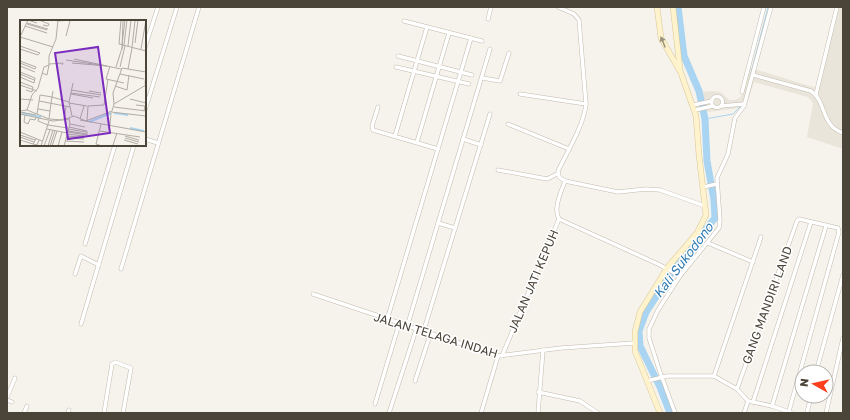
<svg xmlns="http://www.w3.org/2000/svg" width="850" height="420" viewBox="0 0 850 420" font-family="'Golos Text',sans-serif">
<rect width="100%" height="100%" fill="#f6f3ec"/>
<polygon fill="#eae5da" points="836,7 843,7 843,149 807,137 813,103 808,97 754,82 746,107 708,112 699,92 711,91 721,92 729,100 735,100 741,97 748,67 816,88"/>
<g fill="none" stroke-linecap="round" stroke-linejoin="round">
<g stroke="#a9d4f2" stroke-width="1">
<polyline points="751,73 768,7"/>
<polyline points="705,119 733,114 741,106"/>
</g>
<polyline stroke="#a9d4f2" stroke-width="7" points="670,413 660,387 640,346 639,331 646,312 678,263 715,218 714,200 707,161 705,119 699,91 684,56 678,7"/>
<g stroke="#c2bbae" stroke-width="4.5">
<g id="street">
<path d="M558,7l16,7 5,6 7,84c-2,21 -19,48 -28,67l1,6 6,4 53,11 28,-3 14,1 45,16"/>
<polyline points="488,19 491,7"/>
<polyline points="404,21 482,41"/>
<polyline points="145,47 158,7"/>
<polyline points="398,56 472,75"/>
<polyline points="396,67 469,84"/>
<path d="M753,75l58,16c16,11 9,34 32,42"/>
<polyline points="482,78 500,81 509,53"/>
<polyline points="742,92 764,7"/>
<polyline points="520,94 586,104"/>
<polyline points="816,94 837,7"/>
<circle cx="717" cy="102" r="5.5"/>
<polyline points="693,105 712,101"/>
<polyline points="721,106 744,104"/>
<polyline points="378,107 372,126 373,130 438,149"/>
<polyline points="145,110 177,7"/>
<polyline points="695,110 713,106"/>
<polyline points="508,124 569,149"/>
<polyline points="395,136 427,27"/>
<polyline points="145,139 158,143"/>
<polyline points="463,139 481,145"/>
<polyline points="417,142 449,33"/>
<polyline points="498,170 547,179 557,174"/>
<polyline points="703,187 717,184"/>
<polyline points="559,219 660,265 680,276"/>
<path d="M559,219c-6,-11 2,-27 6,-38"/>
<polyline points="438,223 455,228"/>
<polyline points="708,243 753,262"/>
<polyline points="85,244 115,145"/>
<polyline points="121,269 199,7"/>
<polyline points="75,274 81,256 99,265"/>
<polyline points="313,294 498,356 561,348 634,343"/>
<polyline points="387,320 471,38"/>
<polyline points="81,324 134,145"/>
<polyline points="407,327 490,49"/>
<polyline points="423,333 490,114"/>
<polyline points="502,356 559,219"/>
<polyline points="816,372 843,275"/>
<polyline points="714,376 761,237"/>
<polyline points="415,381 430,335"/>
<polyline points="647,381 667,376 714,376 737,389 748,401 772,406 792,413"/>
<polyline points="737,389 797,221 799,219 838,228 839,232 789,411"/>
<polyline points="538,392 580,401 598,413"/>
<polyline points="7,397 15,378"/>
<polyline points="7,400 12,402"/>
<polyline points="753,402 811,222"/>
<polyline points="375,404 399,324"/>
<polyline points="772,406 826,226"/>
<polyline points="24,413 27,406"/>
<polyline points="68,413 69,410"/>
<polyline points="104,413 112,364 115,362 131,368 123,413"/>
<polyline points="389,413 416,330"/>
<polyline points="481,413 498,356"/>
<polyline points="538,413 543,350"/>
<polyline points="675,413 660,372 649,338 649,329 658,310 680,276 719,228 720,220 717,178 728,154 735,118 744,106 771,7"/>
<polyline points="744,413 748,401"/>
<polyline points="807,413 811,396"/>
<polyline points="826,413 843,338"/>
</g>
</g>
<g stroke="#d6c79b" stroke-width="6">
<g id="secondary">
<polyline points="657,7 661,38 681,73 696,116 699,155 706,215 697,233 667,268 640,312 635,332 635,351 660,413"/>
<polyline points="673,7 680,69"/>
</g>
</g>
<use href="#street" stroke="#fff" stroke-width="3.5"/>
<use href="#secondary" stroke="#fff3cd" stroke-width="5"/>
</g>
<defs><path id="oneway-solid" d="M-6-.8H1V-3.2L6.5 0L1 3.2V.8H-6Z"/></defs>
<use fill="#9c937c" href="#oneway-solid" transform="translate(663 42) rotate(-112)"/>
<g text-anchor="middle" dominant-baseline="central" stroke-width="3" stroke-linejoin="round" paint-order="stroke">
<g font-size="12" fill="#4b4439" stroke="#fff">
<text transform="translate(533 281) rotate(-67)">JALAN JATI KEPUH</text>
<text transform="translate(767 305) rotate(-70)">GANG MANDIRI LAND</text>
<text transform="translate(436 335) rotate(17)">JALAN TELAGA INDAH</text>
</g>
<g font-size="13" font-style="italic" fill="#2e7ab2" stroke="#fff">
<text transform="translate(683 260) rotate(-53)">Kali Sukodono</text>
</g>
</g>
<g transform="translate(20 20)">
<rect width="126" height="126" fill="#f6f3ec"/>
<path fill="none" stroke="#a9d4f2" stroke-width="2" d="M2,93l19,4M94,93l14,2M69,102l22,-9M110,108l14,3"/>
<path fill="none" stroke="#b2ada4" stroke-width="1" d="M19,0l10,4 -1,2 -5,-1M101,0l-2,24 27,7M37,1l16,-1M7,3l21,6M7,4l20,6M5,6l22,7M46,16l4,-15M0,17l33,10M0,17l8,-17 9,3M115,23l3,-23M102,25l3,-25M104,25l3,-25M0,26l20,7 -2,2 -18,-6M108,26l3,-26M112,27l3,-26M102,29l1,-29M121,29l5,-29M54,39l47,10M46,40l41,6M0,41l16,6 -1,2M0,43l15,6M52,43l35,3M29,44l14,-1 -1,2M0,46l15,6M90,46l-4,13 18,4M96,47l7,-22M100,47l5,-21M108,49l4,-21M0,52l15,6 -1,5 -14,-6M22,53l5,2 2,-10M0,54l14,6M100,54l24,5M0,62l13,5 -1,5 -6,-2M125,64l1,-12M0,65l17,6M95,66l12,4 2,-15M51,70l30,5M69,71l12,2M51,73l29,4M51,74l22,4M32,77l17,5M0,79l13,1M110,79l16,4M19,81l31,6M31,83l2,-12M49,83l18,3M94,84l-1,-11 9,-25 24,4M116,85l9,1 -1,5M94,87l32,4M18,89l12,2M7,90l5,-15 6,-7 6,-21 5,-2v-9l7,-17 2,-19M0,91l7,-1 22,9 14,1 11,-4 12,5 26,-10M92,91l2,-7 32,-19M0,92l16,3M91,92l35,4M0,94l33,7 16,-2M17,94l3,-19 12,2M5,95l-1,7 4,2 2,-5 5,1 1,-3M52,96l-3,-14 4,-19M19,97l-1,4 10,4M29,99l2,-16M44,99l2,-12M60,99l4,-13M60,100l66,12M67,101l1,-15 16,-1 4,-26M50,104l15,3M81,104l-5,20 6,2M28,105l20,3M90,105l1,-12M27,109l20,4M48,109l18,3M48,111l19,3M80,111l40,6M0,112l22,9M48,112l19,3v-4l-18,-4M47,114l17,2M0,115l15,5M46,116l14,1M105,116l14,4M0,117l14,5M46,118l18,1M105,118l14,4M16,119l-3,5 4,1 2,-5M0,120l13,4M104,120l14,4M45,121l19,1M21,126l8,-25M24,126l6,-16M28,126l5,-16M30,126l5,-15M32,126l5,-15M38,126l4,-14M44,126l6,-22 -1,-6M95,126l-2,-1 4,-12"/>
<path fill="#7b2cbf" fill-opacity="0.15" stroke="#7b2cbf" stroke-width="2" d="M78,27l12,86 -42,6 -13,-86z"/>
<rect width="126" height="126" fill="none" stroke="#4b4439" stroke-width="2"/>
</g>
<rect width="850" height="420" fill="none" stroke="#4b4439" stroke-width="16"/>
<g transform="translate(814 384) rotate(278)"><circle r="19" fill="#ffffff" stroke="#b7b4b0"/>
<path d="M0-3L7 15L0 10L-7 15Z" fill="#fc3f1d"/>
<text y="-6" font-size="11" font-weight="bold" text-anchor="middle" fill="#4b4439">N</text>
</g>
</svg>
